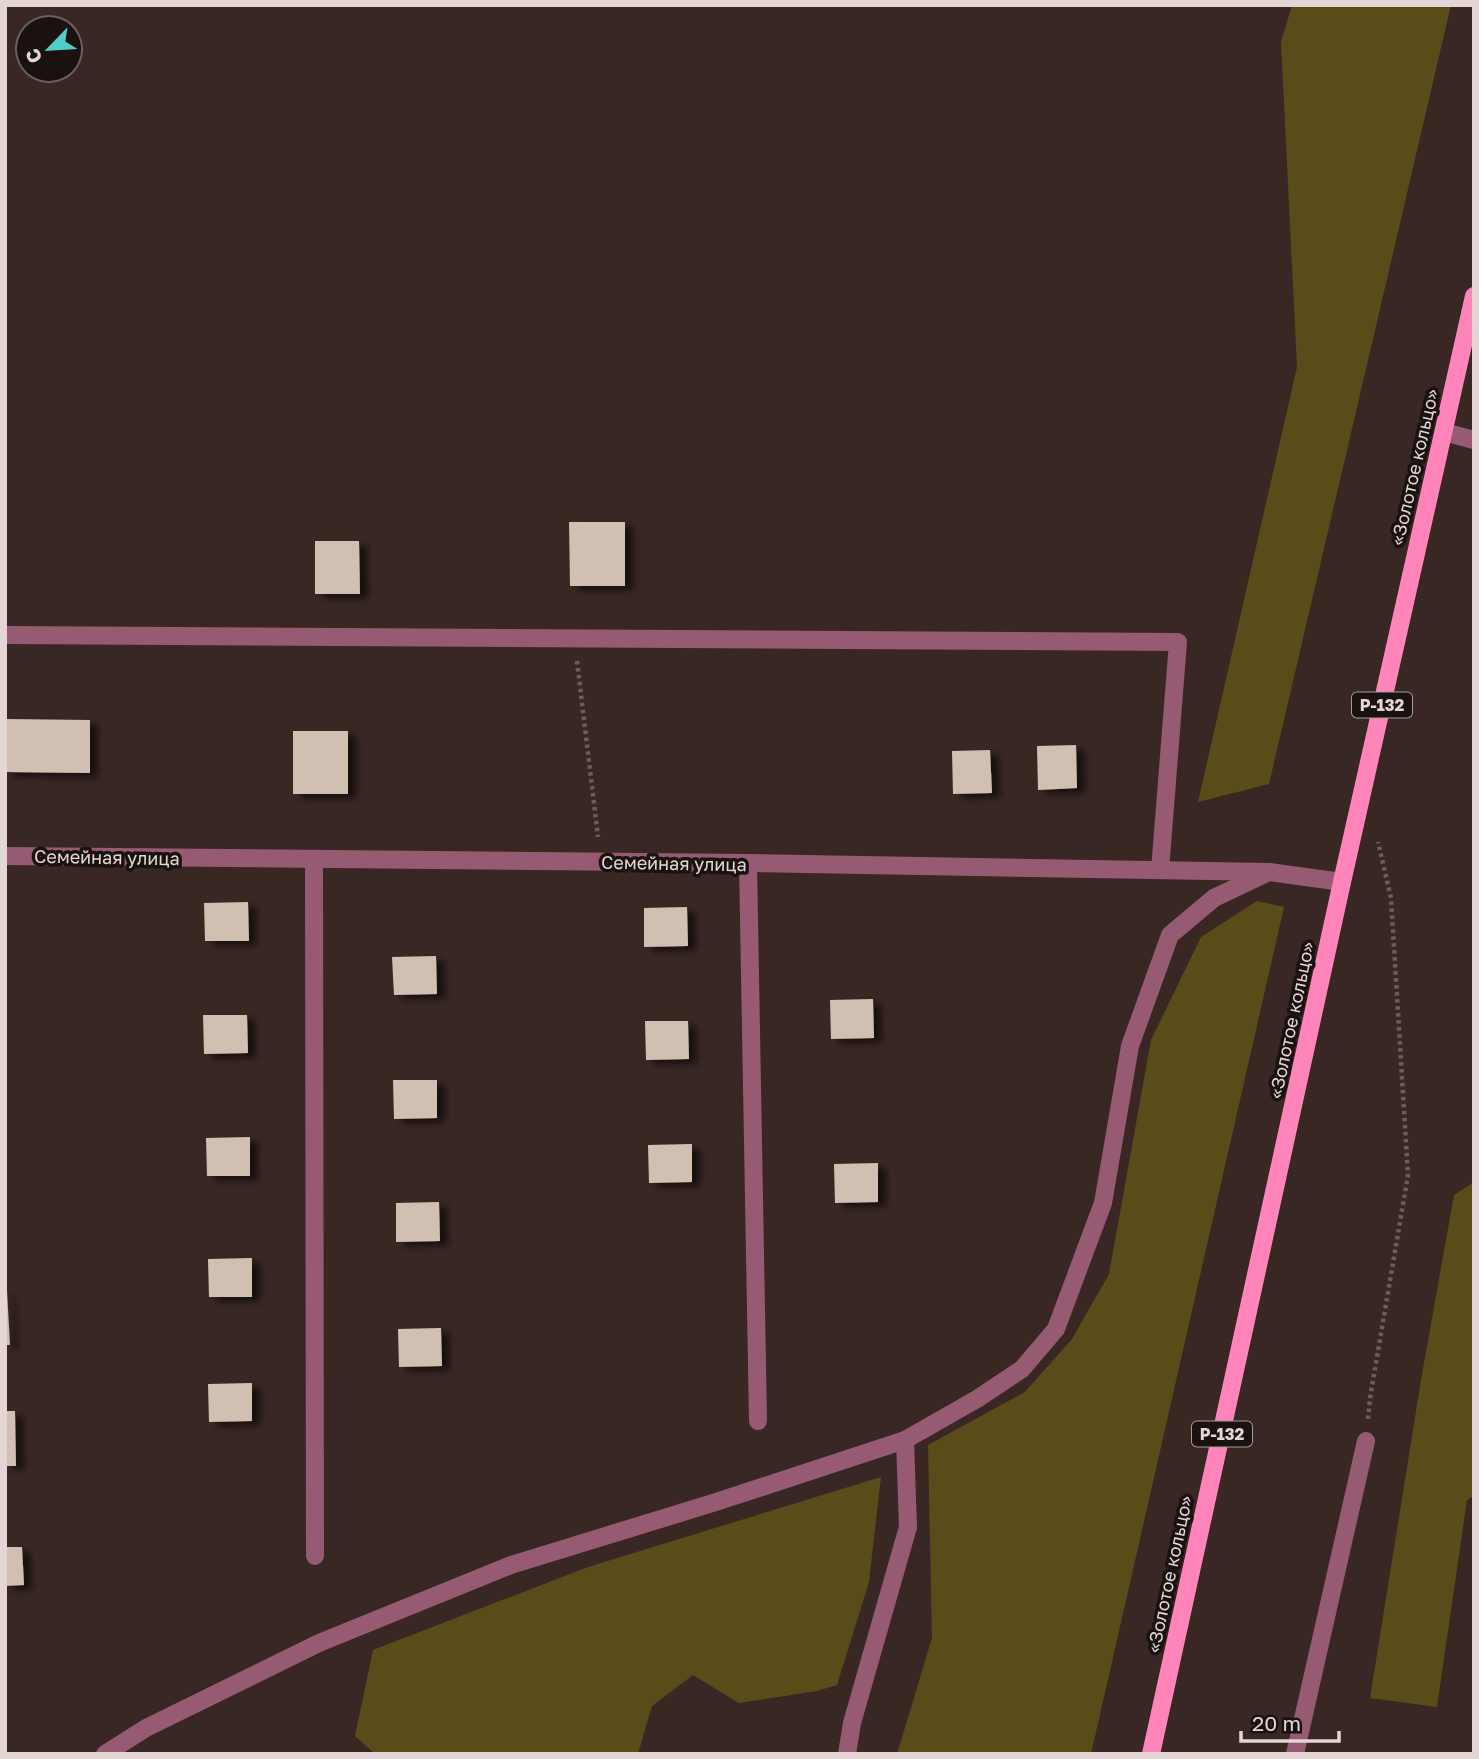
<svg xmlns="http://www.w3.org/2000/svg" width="1479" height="1759" viewBox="0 0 1479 1759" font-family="'Golos Text',sans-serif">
<defs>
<filter id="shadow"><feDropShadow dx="8" dy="4.5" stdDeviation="3.5" flood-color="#0009"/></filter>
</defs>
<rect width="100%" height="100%" fill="#392724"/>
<g fill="#5a4c19">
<polygon points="1292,5 1451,5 1269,784 1198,802 1297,367 1281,42"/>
<polygon points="1257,901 1284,907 1091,1754 897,1754 932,1638 928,1445 1025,1392 1072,1339 1109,1274 1151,1040 1201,937"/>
<polygon points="1474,1182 1474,1496 1467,1500 1437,1707 1370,1698 1421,1380 1454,1195"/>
<polygon points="881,1477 869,1582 837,1685 817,1691 739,1703 693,1675 652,1706 638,1754 375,1754 355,1736 373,1650 588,1567"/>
</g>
<g fill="#d1c0b2" filter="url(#shadow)">
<polygon points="569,522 625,522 625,586 570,586"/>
<polygon points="315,541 359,541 360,594 315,594"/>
<polygon points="5,719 90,720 90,773 5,772"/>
<rect x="293" y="731" width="55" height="63"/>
<polygon points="1076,745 1077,788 1038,790 1037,746"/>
<polygon points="990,750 992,793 953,794 952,751"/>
<polygon points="248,902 249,941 205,941 204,903"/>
<polygon points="687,907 688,946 644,947 644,908"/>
<polygon points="436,956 437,994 394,995 392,957"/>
<polygon points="873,999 874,1038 831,1039 830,1000"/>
<polygon points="203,1015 247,1015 248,1053 204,1054"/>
<polygon points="645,1021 688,1021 689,1059 646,1060"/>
<polygon points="393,1080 437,1080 437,1118 394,1119"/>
<polygon points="250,1137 250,1176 207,1176 206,1138"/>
<polygon points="692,1144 692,1182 649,1183 648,1145"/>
<polygon points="878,1163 878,1202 835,1203 834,1164"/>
<polygon points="439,1202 440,1241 396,1242 396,1203"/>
<polygon points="252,1258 252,1297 209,1297 208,1259"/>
<polygon points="5,1291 7,1291 10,1345 5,1345"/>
<polygon points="441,1328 442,1366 399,1367 398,1329"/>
<polygon points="252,1383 252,1421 209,1422 208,1384"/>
<polygon points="5,1411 15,1411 16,1466 5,1466"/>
<polygon points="5,1547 22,1547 24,1585 5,1586"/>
</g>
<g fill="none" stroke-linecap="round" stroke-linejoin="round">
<g stroke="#6d5d5a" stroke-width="4.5" stroke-dasharray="3.5 3.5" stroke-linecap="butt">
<polyline points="577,661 598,837"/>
<polyline points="1368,1419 1370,1398 1408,1175 1391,898 1378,842"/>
</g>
<g stroke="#965a72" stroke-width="18">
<polyline points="1444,432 1474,440"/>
<polyline points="5,635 1178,642 1160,870"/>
<polyline points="5,856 748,863 1269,872 1342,882"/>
<polyline points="314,860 315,1556"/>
<polyline points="748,863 758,1421"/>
<polyline points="105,1754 146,1728 319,1643 511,1565 716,1502 905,1440 977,1399 1022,1369 1056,1329 1103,1203 1130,1046 1170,935 1214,898 1269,872"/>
<polyline points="847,1754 852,1723 908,1527 905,1440"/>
<polyline points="1295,1754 1366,1441"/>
</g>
<polyline stroke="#ff84b9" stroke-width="18" points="1151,1754 1342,882 1474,296"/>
</g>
<g text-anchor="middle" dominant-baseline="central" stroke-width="7" stroke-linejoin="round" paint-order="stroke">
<g fill="#1a1211" stroke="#a79b9a" stroke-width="2">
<rect x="1352" y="692.5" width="60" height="25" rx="5"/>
<rect x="1192" y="1421.5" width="60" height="25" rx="5"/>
</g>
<g font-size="16" font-weight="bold" fill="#e3d6d4">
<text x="1382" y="705">Р-132</text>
<text x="1222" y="1434">Р-132</text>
</g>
<g font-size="18" fill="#e3d6d4" stroke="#1a1211">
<text transform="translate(1414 467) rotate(-77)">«Золотое кольцо»</text>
<text transform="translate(107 857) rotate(1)">Семейная улица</text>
<text transform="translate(674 863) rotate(1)">Семейная улица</text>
<text transform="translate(1291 1020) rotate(-78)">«Золотое кольцо»</text>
<text transform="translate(1169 1574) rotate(-78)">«Золотое кольцо»</text>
</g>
</g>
<rect width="1479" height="1759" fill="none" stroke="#e3d6d4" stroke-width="14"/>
<g transform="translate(49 49) rotate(245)"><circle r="33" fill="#1a1211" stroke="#6a605f" stroke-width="2"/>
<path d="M0-5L12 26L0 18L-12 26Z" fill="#53cdca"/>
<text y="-10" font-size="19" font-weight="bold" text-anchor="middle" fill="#e3d6d4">С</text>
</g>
<path d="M1241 1731v10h98v-10" fill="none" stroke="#e3d6d4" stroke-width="3.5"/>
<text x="1252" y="1731" font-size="21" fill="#e3d6d4" stroke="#1a1211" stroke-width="5" paint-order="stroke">20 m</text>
</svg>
